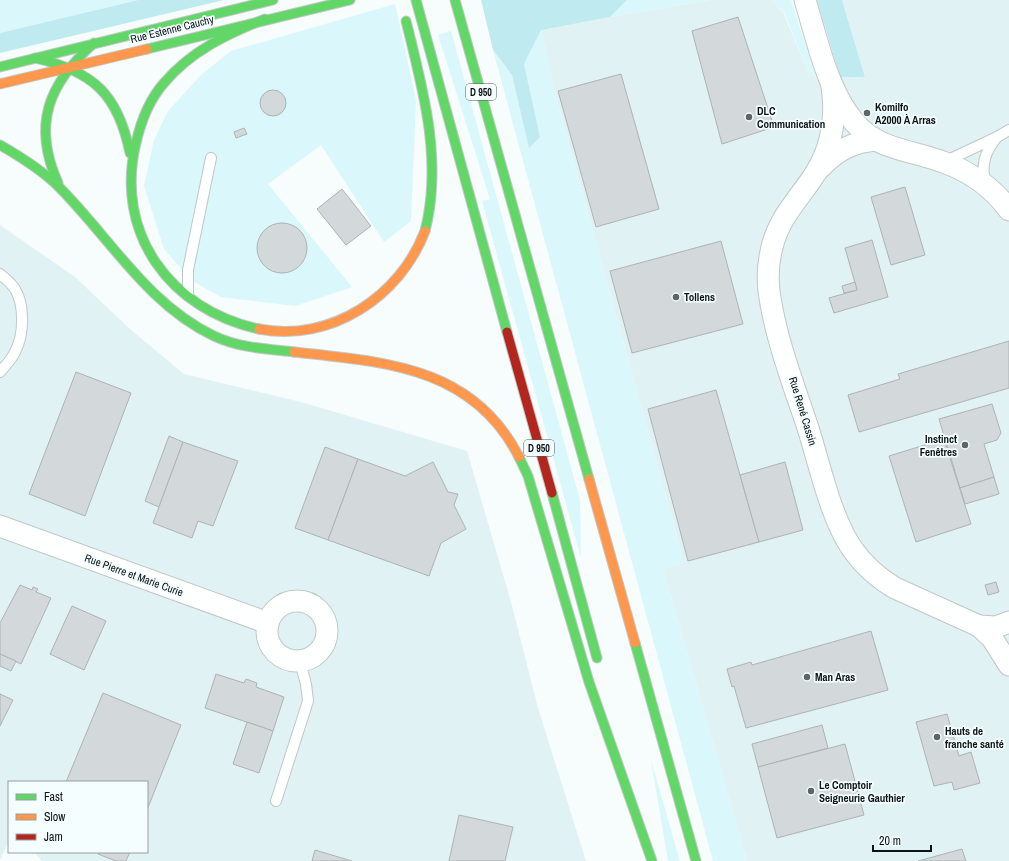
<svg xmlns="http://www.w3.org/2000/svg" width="1009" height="861" viewBox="0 0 1009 861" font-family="'Archivo Narrow',sans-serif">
<rect width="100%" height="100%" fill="#f7fcfc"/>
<g fill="#e1f2f4">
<polygon points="709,0 770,0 783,12 810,77 865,76 842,0 1009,0 1009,861 747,861 663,569 684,563 553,86 541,29"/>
<polygon points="0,225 75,277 131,330 184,374 301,402 467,451 511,602 538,708 586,861 42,861 34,852 147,852 147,782 9,782 9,840 0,860"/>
</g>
<g fill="#daf7fb">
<polygon points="0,0 137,0 0,33"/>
<polygon points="627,0 709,0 610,17"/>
<polygon points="770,0 791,0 816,77 810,77 784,12"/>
<polygon points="395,4 416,100 411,221 384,242 321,145 268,184 352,287 295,306 221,297 191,280 164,249 144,186 154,140 168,111 202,74 231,51"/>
<polygon points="541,29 553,86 684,563 663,569 747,861 713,861 493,50 512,75 529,147 540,137 524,64"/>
<polygon points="451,31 580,500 581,558 482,201 490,199 438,35"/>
<polygon points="651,760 680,861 668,861"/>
</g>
<g fill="#beeaf0">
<polygon points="138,0 224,0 0,53 0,33"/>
<polygon points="481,0 627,0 610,17 541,30 524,64 540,137 529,148 512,75 493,50"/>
<polygon points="817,0 842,0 865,77 840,77"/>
</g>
<g fill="#d3d9da" stroke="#adb3b4">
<polygon points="738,17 774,127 722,144 692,31"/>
<polygon points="621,74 659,209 596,227 558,91"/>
<circle cx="273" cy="103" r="13"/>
<polygon points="244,128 247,134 236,138 234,132"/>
<polygon points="905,187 925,255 891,265 871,197"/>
<polygon points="342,189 371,226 346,245 317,209"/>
<circle cx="282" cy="248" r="25"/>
<polygon points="872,240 888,297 834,313 829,298 857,290 845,248"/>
<polygon points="721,241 743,324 632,353 610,271"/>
<polygon points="855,282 857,290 844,293 842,286"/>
<polygon points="1009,341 1009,388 859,432 848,395 900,379 898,374"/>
<polygon points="76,372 131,393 85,516 29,494"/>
<polygon points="716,390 759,542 688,561 648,409"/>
<polygon points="992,404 1001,433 997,440 984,444 994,477 960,488 939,419"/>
<polygon points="169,436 183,442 159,507 145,501"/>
<polygon points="944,439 971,524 916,542 889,456"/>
<polygon points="183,442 238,461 213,526 198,521 192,538 153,523"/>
<polygon points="325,447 358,459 328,540 295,528"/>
<polygon points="358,459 405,476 433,462 448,492 458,494 454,505 466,529 441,543 429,576 328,540"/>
<polygon points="785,462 803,530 759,542 740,475"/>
<polygon points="994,477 999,494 965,504 960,488"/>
<polygon points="996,582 999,592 988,595 985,585"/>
<polygon points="20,585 32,590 33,587 38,589 36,592 51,598 21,664 0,654 0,623"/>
<polygon points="72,606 106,621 84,670 50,654"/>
<polygon points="871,631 888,690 746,728 734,686 732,687 727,669 751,662 752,665"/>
<polygon points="0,654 16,661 11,671 0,666"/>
<polygon points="216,674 244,683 246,679 257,683 256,687 284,697 273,731 205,708"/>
<polygon points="103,693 181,725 147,810 147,782 66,782"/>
<polygon points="0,694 13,700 0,726"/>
<polygon points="947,714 959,756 971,752 980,783 954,790 952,782 934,786 916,722"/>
<polygon points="247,722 273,731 259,773 233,764"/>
<polygon points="822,725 828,748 758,767 752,744"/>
<polygon points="845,744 864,815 777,838 758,767"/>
<polygon points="459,815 513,827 505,861 449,861"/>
<polygon points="962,849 966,861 918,861"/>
<polygon points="315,850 352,861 312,861"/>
<polygon points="99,852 130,852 126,861 116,861 98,854"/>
</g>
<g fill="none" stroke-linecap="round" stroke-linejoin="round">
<g stroke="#c1c7c7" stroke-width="12">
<g id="lane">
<polyline points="997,137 1009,130"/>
<path d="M946,161l51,-24c-12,14 -17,29 -11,47"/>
<path d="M0,274c6,5 11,9 15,15 10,17 9,46 0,63 -3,7 -10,14 -15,20"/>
<polyline points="188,295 188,270 211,158"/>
<polyline points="276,801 308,701 306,684 300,662"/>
</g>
</g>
<g stroke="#c1c7c7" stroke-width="23">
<g id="street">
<path d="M805,0c11,36 21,83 43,114 25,37 58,34 95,48 26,9 50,26 66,48"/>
<path d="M832,86c5,34 -1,66 -21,94 -16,23 -32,39 -39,67 -4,16 -5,34 -2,51 7,44 24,88 38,130 11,35 20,77 37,109 12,22 28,38 50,51l84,38 13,12 17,27"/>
<path d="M821,167c16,-17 32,-25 55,-27"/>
<polyline points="0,526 268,623"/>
<circle cx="297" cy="631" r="30"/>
<polyline points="979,626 996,627 1009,622"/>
</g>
</g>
<g stroke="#c1c7c7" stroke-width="11">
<g id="fast">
<polyline points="416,0 507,332"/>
<polyline points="455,0 589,479"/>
<path d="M406,21c17,68 37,140 19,210"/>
<polyline points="147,49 350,0"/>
<path d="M35,58c58,13 83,36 95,95"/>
<polyline points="0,67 273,0"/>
<path d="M0,145c21,12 42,25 59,42 51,51 88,117 155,149 25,12 54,13 80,16"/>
<path d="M58,183c-26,-58 -10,-99 36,-140"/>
<path d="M259,329c-89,-19 -145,-96 -123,-186 5,-22 13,-43 28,-60 27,-32 63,-49 101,-64"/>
<polyline points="519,457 528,476 589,682 652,861"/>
<polyline points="552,493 597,658"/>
<polyline points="635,643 696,861"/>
</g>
</g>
<g stroke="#c1c7c7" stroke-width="11">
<g id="slow">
<polyline points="0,84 147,49"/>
<path d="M259,329c71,14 141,-32 166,-98"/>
<path d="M294,352c90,10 179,14 225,105"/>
<polyline points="589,479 635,643"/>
</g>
</g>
<g stroke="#c1c7c7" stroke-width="11">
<polyline id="jam" points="507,332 552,493"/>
</g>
<use href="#lane" stroke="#feffff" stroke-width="10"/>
<use href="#street" stroke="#feffff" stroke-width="21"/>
<use href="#fast" stroke="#63d668" stroke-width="9"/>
<use href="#slow" stroke="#ff974d" stroke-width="9"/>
<use href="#jam" stroke="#b3261e" stroke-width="9"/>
</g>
<g fill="#5e6565" stroke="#f4fdff" stroke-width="1.5">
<circle cx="867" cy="113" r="4"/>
<circle cx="749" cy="117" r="4"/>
<circle cx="676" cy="297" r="4"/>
<circle cx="965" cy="445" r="4"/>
<circle cx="807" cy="677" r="4"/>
<circle cx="937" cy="737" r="4"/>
<circle cx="811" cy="791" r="4"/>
</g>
<g text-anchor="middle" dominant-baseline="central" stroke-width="3.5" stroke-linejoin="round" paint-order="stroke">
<g fill="#f4fdff" stroke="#51595a" stroke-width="1">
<rect x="466" y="84" width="30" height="16" rx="3"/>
<rect x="524" y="440" width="30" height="16" rx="3"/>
</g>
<g font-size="10" font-weight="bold" fill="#0b1314">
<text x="481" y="92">D 950</text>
<text x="539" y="448">D 950</text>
</g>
<g font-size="11" fill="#0b1314" stroke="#f4fdff">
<text transform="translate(172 29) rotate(-14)">Rue Estenne Cauchy</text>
<text transform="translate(803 411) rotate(73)">Rue René Cassin</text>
<text transform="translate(134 575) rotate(20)">Rue Pierre et Marie Curie</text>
</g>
<g font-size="11" font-weight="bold" fill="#0b1314" stroke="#f4fdff" text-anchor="start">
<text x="875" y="107">Komilfo<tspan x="875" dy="13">A2000 À Arras</tspan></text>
<text x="757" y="111">DLC<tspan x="757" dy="13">Communication</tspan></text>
<text x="684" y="297">Tollens</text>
<text x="957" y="439" text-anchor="end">Instinct<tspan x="957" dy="13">Fenêtres</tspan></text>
<text x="815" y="677">Man Aras</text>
<text x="945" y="731">Hauts de<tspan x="945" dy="13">franche santé</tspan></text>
<text x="819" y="785">Le Comptoir<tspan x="819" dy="13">Seigneurie Gauthier</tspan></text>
</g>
</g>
<rect x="8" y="781" width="140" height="72" fill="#f4fdff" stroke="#979fa1"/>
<rect x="16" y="794" width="20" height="6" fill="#63d668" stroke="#979fa1"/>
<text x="44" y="801" font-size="12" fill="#0b1314">Fast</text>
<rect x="16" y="814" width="20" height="6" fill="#ff974d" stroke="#979fa1"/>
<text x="44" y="821" font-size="12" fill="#0b1314">Slow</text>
<rect x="16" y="834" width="20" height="6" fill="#b3261e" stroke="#979fa1"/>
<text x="44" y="841" font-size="12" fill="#0b1314">Jam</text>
<path d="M873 845v6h58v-6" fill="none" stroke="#0b1314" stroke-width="2"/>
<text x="879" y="845" font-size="12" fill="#0b1314" stroke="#f4fdff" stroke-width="3" paint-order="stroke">20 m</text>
</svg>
